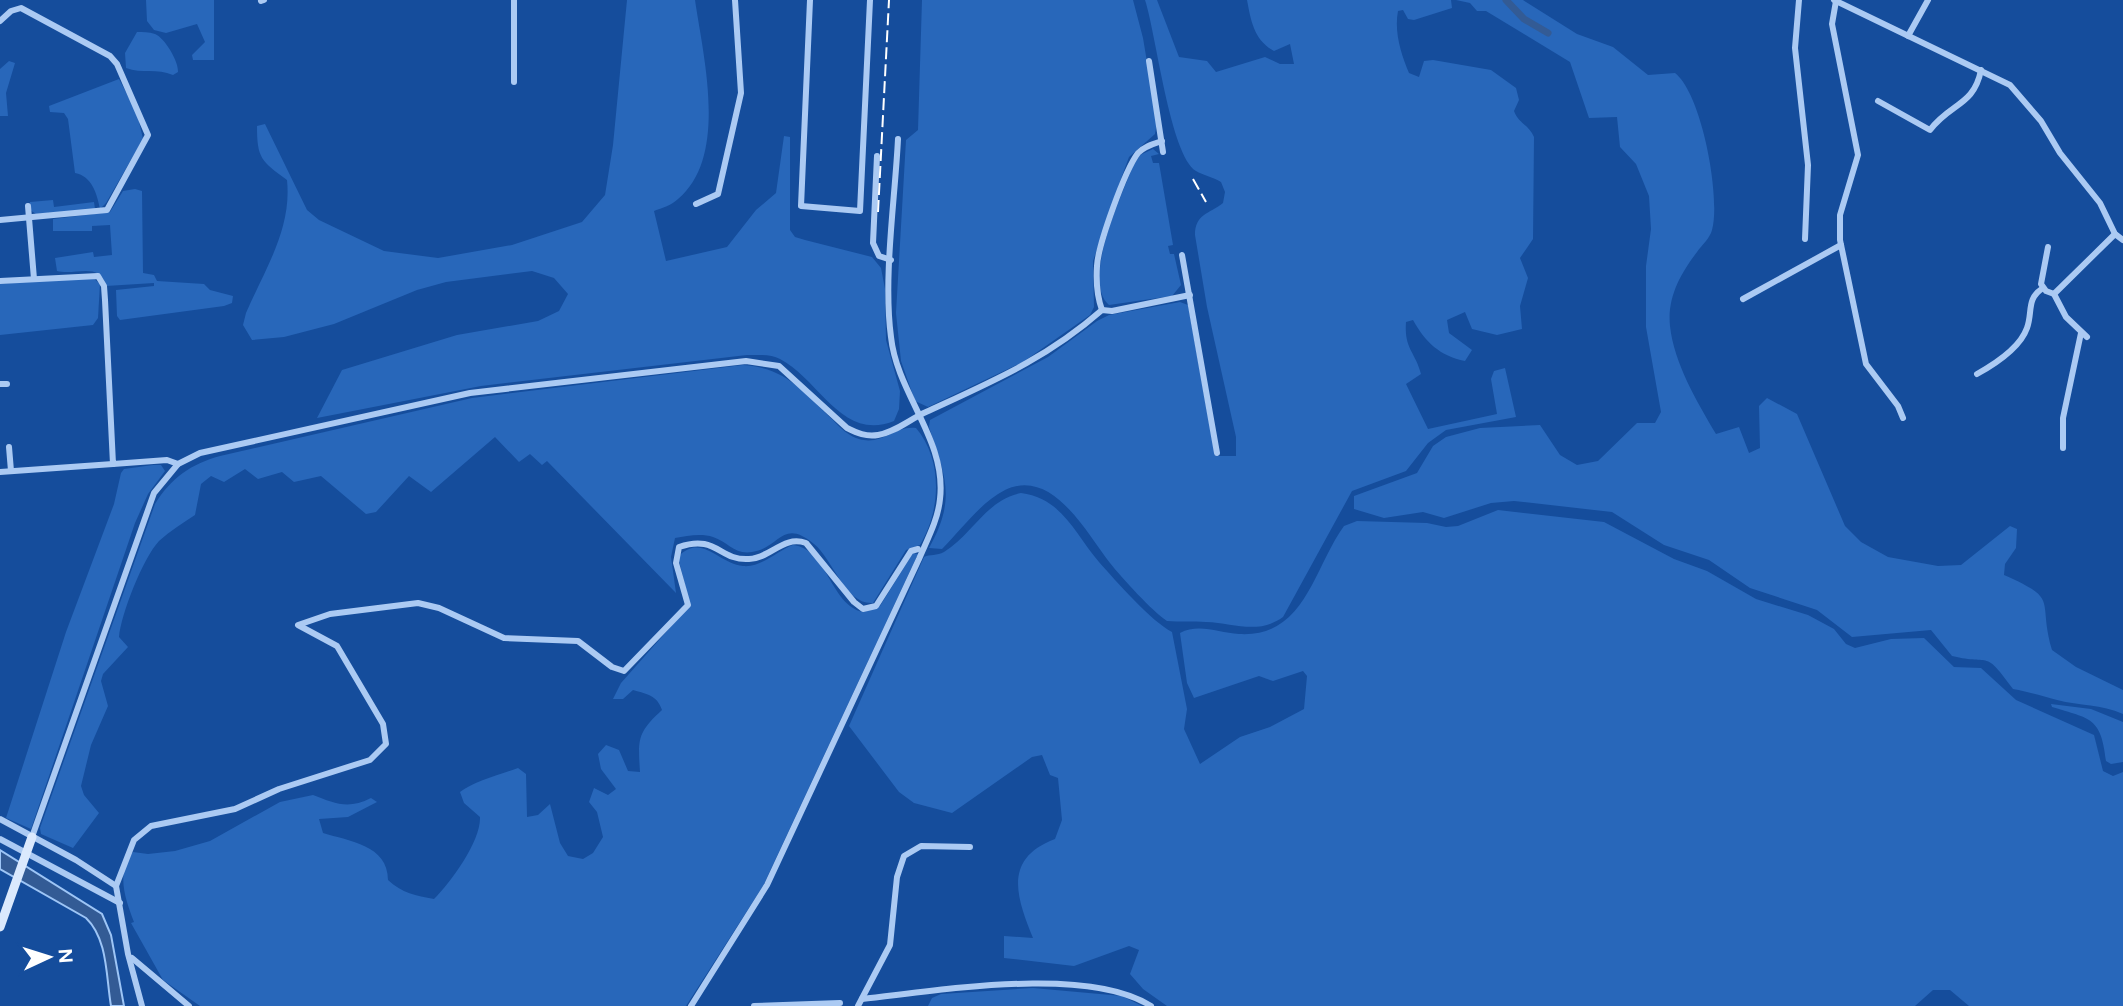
<svg xmlns="http://www.w3.org/2000/svg" width="2123" height="1006" viewBox="0 0 2123 1006" font-family="Figtree,sans-serif">
<rect width="100%" height="100%" fill="#154d9c"/>
<g fill="#2867ba">
<polygon points="146,0 214,0 214,60 193,60 192,55 205,42 197,24 166,33 154,30 147,21"/>
<path d="M627,0h68c8,56 34,156 -17,199 -6,6 -16,9 -24,12l12,50 61,-14 29,-37 20,-17 8,-57 6,1v93l5,7 10,3 67,17 9,11 4,21 1,51 14,51 -1,18 -5,12c-52,21 -74,-41 -114,-62 -9,-5 -22,-4 -33,-4l-266,31 -164,32 25,-48 115,-35 81,-14 21,-10 9,-17 -14,-16 -22,-7 -86,11 -29,8 -83,34 -50,13 -32,3 -9,-15 3,-12c19,-44 46,-84 41,-133 -26,-19 -30,-22 -30,-54l8,-2 42,86 12,10 65,31 54,7 74,-13 70,-23 23,-27 8,-50z"/>
<polygon points="922,0 1133,0 1143,38 1157,122 1155,134 1129,157 1122,176 1093,261 1094,307 1090,315 1023,362 928,407 915,401 901,361 896,313 906,140 918,130"/>
<path d="M1145,0h12l22,57 28,4 9,11 49,-15 15,7h14l-4,-20 -16,7c-20,-11 -23,-30 -27,-51h204l1,8 -38,12 -6,-1 -5,-9 -5,1c-4,21 3,43 11,62l10,4 5,-16 9,-1 58,10 25,18 3,12 -5,11c4,12 15,14 20,26l-1,102 -13,19 8,20 -8,28 2,23 -25,6 -25,-6 -7,-17 -18,8 2,13 23,17 -7,11c-25,-5 -40,-19 -52,-41l-7,2c-2,27 9,29 15,52l-15,10 22,45 69,-15 -6,-35 3,-8 11,-3 11,49 -70,13 -18,13 -22,28 -54,20 -69,126c-25,18 -49,6 -77,5 -13,-1 -26,0 -39,-1 -15,-10 -45,-43 -57,-58 -23,-29 -57,-96 -105,-73 -24,12 -44,40 -63,59l-13,-1c28,-50 16,-72 0,-121l1,-7 118,-63 49,-36 12,-6 71,-13 8,3 27,151h21v-19l-29,-130 -12,-72c0,-21 14,-21 28,-32l2,-11 -4,-10c-8,-5 -18,-7 -25,-11 -26,-16 -40,-138 -51,-171z"/>
<path d="M1456,0h67l54,34 36,13 35,28 27,-2c27,21 46,125 37,157 -2,8 -10,15 -15,22 -16,21 -30,45 -27,74 4,37 27,76 46,108l23,-7 10,26 11,-5 -1,-42 8,-8 30,16 48,112 16,16 27,15 50,9 23,-1 49,-39 7,3 -1,19 -11,16 -1,11c57,25 33,24 48,75l24,17 47,23v24c-22,-10 -43,-8 -66,-14 -15,-4 -28,-8 -44,-11 -30,-41 -20,-23 -61,-33l-21,-26 -79,7 -35,-27 -67,-22 -41,-28 -45,-15 -52,-33 -98,-11 -23,2 -47,15 -21,-6 -39,6 -30,-9v-13l63,-23 16,-27 13,-9 34,-9 60,-3 20,30 17,10 21,-4 39,-38h18l6,-11 -15,-85v-61l5,-37 -2,-33 -13,-32 -16,-17 -3,-30 -28,1 -19,-56 -84,-51h-9l-7,-8z"/>
<path d="M137,32c5,0 12,0 18,2 10,4 24,28 23,38l-5,3c-16,-7 -31,-1 -47,-7l-1,-15z"/>
<polygon points="9,61 15,63 6,93 8,116 0,116 0,69"/>
<path d="M119,79l18,34 6,26 -37,64 -6,6c-3,-15 -8,-33 -25,-36l-7,-54 -4,-6 -14,-1 -1,-6z"/>
<path d="M1153,149l6,5 -8,2 2,7h6l14,82 -5,1 2,8h4l7,31 -9,11 -63,9c-28,-24 13,-110 24,-139l7,-11z"/>
<path d="M135,189l7,2 1,82 11,2 3,6 47,3 6,6 23,6 -1,7 -8,3 -104,14 -3,-4 -1,-26 38,-4v-3l-48,3c-6,-25 -31,-10 -49,-15l-2,-13 38,-6 1,5 18,-2 -2,-30 -18,1v5h-39v-12l57,-7 13,-21z"/>
<polygon points="53,200 54,207 94,202 95,209 36,214 30,210 30,202"/>
<polygon points="91,276 100,284 98,318 93,325 0,335 0,284"/>
<path d="M743,365c44,3 60,27 90,55 7,8 16,16 26,19 23,7 36,-14 57,-11 27,32 25,82 4,117l-14,5 -33,53c-28,2 -40,-44 -59,-59 -32,-27 -35,5 -62,8 -17,3 -24,-10 -39,-15 -12,-4 -26,-1 -38,1l-4,19 5,36 -129,-132 -5,4 -12,-11 -11,8 -24,-25 -64,55 -22,-16 -33,36 -10,2 -45,-38 -27,6 -12,-10 -24,7 -13,-10 -21,13 -13,-6 -10,8 -6,31c-12,8 -25,16 -36,26 -16,17 -38,73 -40,96l9,10 -25,27 -2,7 7,25 -17,39 -10,41 3,9 15,18 -26,35 -32,-14 -1,-6 115,-324c16,-26 36,-40 65,-48l252,-58z"/>
<polygon points="153,465 161,465 165,471 148,494 135,523 31,829 6,818 66,632 114,504 121,473 124,469"/>
<path d="M1021,493c41,5 54,41 78,69 16,18 53,60 73,70l15,77 -3,20 16,35 40,-27 30,-10 34,-18 3,-33 -4,-5 -30,10 -14,-5 -65,22 -7,-15 -7,-50c19,-10 39,0 59,1 66,4 74,-65 105,-108l13,-5 70,2 19,4 12,-1 40,-16 106,12 70,37 33,12 49,28 52,16 26,14 12,15 9,4 36,-9 33,-1 30,29 27,1 35,32 78,35 9,36 10,5 10,-4v234h-154l-19,-16h-17l-18,16h-748l-24,-17 -13,-15 9,-24 -10,-4 -55,20 -70,-8v-22l29,2c-16,-40 -31,-79 22,-99l7,-19 -4,-42 -8,-3 -8,-20 -10,2 -80,56 -38,-10 -15,-11 -50,-66 75,-169c6,-3 13,-1 20,-5 29,-18 42,-52 77,-59z"/>
<path d="M793,545c35,4 37,60 70,67l17,-6 33,-53 5,1 -155,332 -77,120h-486l-37,-26 -32,-57 3,-1c-8,-21 -19,-49 -1,-70l15,2 27,-3 35,-10 70,-39 33,-7c21,8 35,15 58,3l6,4 -29,15 -29,2 4,14c26,8 65,12 65,47 14,13 28,16 46,19 17,-17 47,-58 46,-82l-16,-14 -4,-11c12,-10 41,-18 58,-24l8,6 1,43 11,-2 12,-11 10,39 8,13 15,3 10,-6 10,-16 -6,-25 -8,-10 5,-14 14,7 8,-6 -15,-20 -3,-15 8,-9 13,5 9,21 12,1c-2,-33 -3,-39 22,-62 -5,-15 -15,-16 -29,-20l-10,9h-10l8,-16 69,-78 -12,-48c23,-25 41,7 65,9 18,2 34,-15 50,-21z"/>
<path d="M2051,704l40,5 32,13v40l-12,2 -5,-3c-5,-44 -15,-42 -54,-54z"/>
<polygon points="1033,988 1122,996 1142,1006 928,1006 932,998 941,994"/>
</g>
<path fill="#335b95" stroke="#9dc5f6" stroke-width="2" d="M0,850l102,64 9,21 13,71h-13c-5,-29 -3,-67 -25,-88l-86,-49z"/>
<g fill="none" stroke-linecap="round" stroke-linejoin="round">
<polyline stroke="#335b95" stroke-width="7" points="1506,0 1524,19 1548,33"/>
<g stroke="#abcaf3" stroke-width="6">
<polyline points="810,0 801,206 860,211 870,0"/>
<polyline points="1799,0 1795,48 1808,165 1805,239"/>
<polyline points="1834,0 2010,85 2041,121 2060,153 2100,203 2115,234 2123,240"/>
<polyline points="261,1 264,0"/>
<polyline points="1836,1 1832,24 1858,155 1840,215 1840,240 1866,364 1898,406 1903,418"/>
<polyline points="0,21 11,11 21,8 110,56 117,64 148,135 107,210 0,220"/>
<polyline points="1908,36 1928,0"/>
<polyline points="1149,61 1163,152"/>
<polyline points="514,82 514,0"/>
<path d="M1878,101l52,29c20,-27 44,-24 51,-60"/>
<polyline points="877,156 873,243 879,256 891,260"/>
<polyline points="696,204 718,194 741,93 735,0"/>
<polyline points="28,206 34,279"/>
<polyline points="2048,247 2041,284 2046,291 2054,294 2115,234"/>
<polyline points="1182,255 1217,453"/>
<polyline points="0,281 98,276 104,286 105,300 113,464 167,460 178,464"/>
<polyline points="2054,294 2066,317 2087,337"/>
<polyline points="1743,299 1841,245"/>
<path d="M1102,310c-5,-14 -6,-29 -5,-44 1,-21 28,-96 41,-113 7,-7 15,-9 24,-12"/>
<path d="M1977,374c18,-10 43,-26 50,-46 6,-17 -1,-29 16,-40"/>
<polyline points="0,384 7,384"/>
<polyline points="9,447 11,471"/>
<polyline points="2063,448 2063,418 2081,333"/>
<polyline points="0,472 113,464"/>
<polyline points="0,819 76,860 116,886 128,954 142,1006"/>
<path d="M32,837l122,-344 24,-29 22,-11 270,-60 276,-32 33,5 68,62c10,5 19,9 31,7 18,-3 32,-16 48,-23 67,-31 120,-53 176,-102l10,1 78,-16"/>
<polyline points="0,839 120,903"/>
<path d="M116,886l18,-46 17,-14 84,-17 44,-20 91,-29 16,-16 -3,-20 -46,-78 -39,-21 32,-11 88,-11 21,5 65,30 74,3 34,26 12,4 64,-66 -12,-42 3,-16c38,-13 40,14 70,12 22,-1 34,-24 57,-16l48,59 9,7 13,-3 35,-55 7,-2"/>
<polyline points="132,958 189,1006"/>
<path d="M862,999c75,-8 225,-34 289,7"/>
<path d="M691,1006l76,-121 152,-326c8,-19 19,-39 21,-60 7,-59 -43,-105 -49,-162 -8,-60 4,-137 7,-198"/>
<polyline points="754,1006 840,1003"/>
<polyline points="858,1006 890,945 897,877 904,856 921,846 970,847"/>
</g>
<polyline stroke="#dbe9fd" stroke-width="9" points="0,927 32,837"/>
<g stroke="#fff" stroke-width="2" stroke-dasharray="12 5" stroke-linecap="butt">
<polyline points="1193,179 1206,202"/>
<polyline points="878,212 889,0"/>
</g>
</g>
<g transform="translate(49 957) rotate(86)" stroke="#154d9c" stroke-width="5" paint-order="stroke">
<path d="M0-5L12 26L0 18L-12 26Z" fill="#ffffff"/>
<text y="-10" font-size="19" font-weight="bold" text-anchor="middle" fill="#ffffff">N</text>
</g>
</svg>
